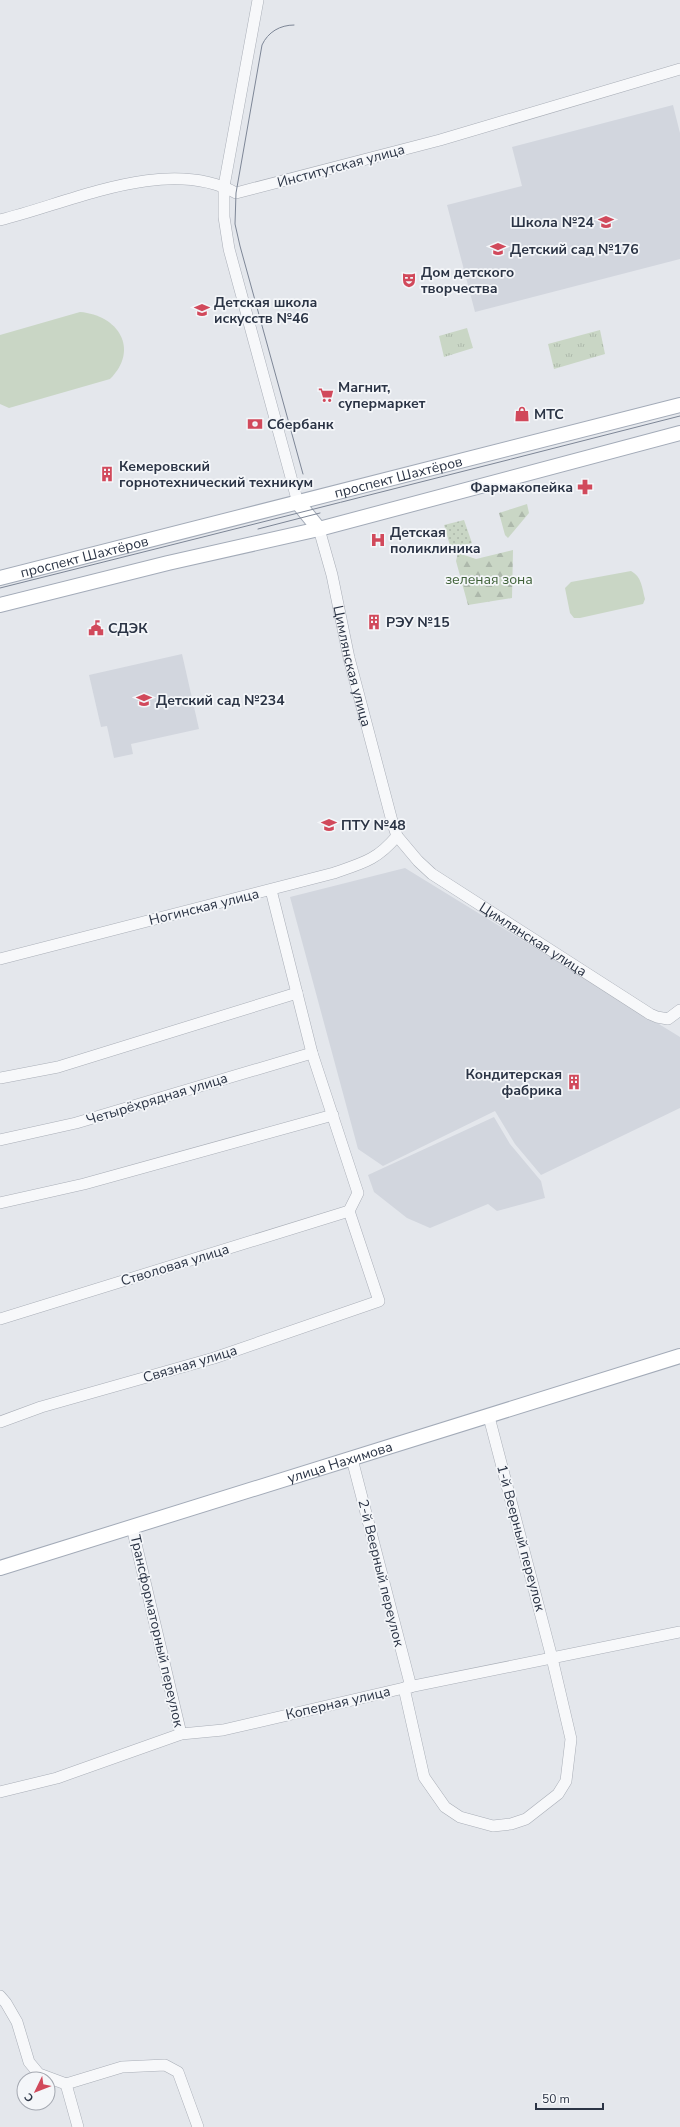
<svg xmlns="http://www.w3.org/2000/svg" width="680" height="2127" viewBox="0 0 680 2127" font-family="'Nunito Sans',sans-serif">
<defs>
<pattern id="grass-dots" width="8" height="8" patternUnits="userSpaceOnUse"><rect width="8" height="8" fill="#c9d6c5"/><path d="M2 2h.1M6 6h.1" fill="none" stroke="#adb8ab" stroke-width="1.8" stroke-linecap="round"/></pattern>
<pattern id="forest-firs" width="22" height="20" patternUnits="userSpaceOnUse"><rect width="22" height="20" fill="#c9d6c5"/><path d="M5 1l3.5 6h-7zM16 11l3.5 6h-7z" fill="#adb8ab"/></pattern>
<pattern id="park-tufts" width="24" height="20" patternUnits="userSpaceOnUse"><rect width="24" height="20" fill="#c9d6c5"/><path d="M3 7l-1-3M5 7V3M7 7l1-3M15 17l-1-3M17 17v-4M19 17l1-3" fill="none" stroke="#adb8ab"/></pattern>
</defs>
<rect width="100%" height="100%" fill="#e4e7ec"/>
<g fill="#d2d6de">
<polygon points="673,105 680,133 680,259 475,312 447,205 522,186 512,147"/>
<polygon points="182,654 199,729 131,744 133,754 114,758 107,726 101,727 89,675"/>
<polygon points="405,868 680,1037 680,1108 541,1175 515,1144 495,1111 383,1166 358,1149 290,897"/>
<polygon points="494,1117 510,1144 541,1181 545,1198 497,1211 488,1204 430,1228 407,1218 374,1192 368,1175"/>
</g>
<polygon fill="url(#grass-dots)" points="464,520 472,543 451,549 444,525"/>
<g fill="url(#forest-firs)">
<polygon points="527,504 529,513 508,538 505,535 499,513"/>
<polygon points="513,550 512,598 468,605 456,561 458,553 476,559"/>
</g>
<g fill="url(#park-tufts)">
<polygon points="467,328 473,348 444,357 439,336"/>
<polygon points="600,330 605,354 554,369 548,344"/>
</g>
<g fill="#c9d6c5">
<path d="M80,312c38,3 60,37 30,67l-101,29 -9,-4v-69z"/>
<path d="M631,571c11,6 11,17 14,28l-2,5 -63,14h-6l-4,-5 -5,-25 6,-6z"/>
</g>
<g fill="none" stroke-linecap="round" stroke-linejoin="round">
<g stroke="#a9aeb7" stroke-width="12">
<g id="minor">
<polyline points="258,0 224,186 224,217 229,249 298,503"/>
<path d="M0,220c70,-17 167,-65 236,-27l204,-53 240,-71"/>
<path id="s1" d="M319,529l13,46 17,83 43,163 5,15 21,25 14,13 218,140 7,3 11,2 12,-9"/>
<path d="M0,959l334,-86c29,-10 43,-13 63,-37"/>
<polyline points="0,1078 58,1067 297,993"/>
<polyline points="0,1140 76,1123 312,1053"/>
<polyline points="0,1203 84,1184 333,1115"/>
<polyline points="0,1319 349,1211"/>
<polyline points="0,1422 41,1407 214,1358 379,1301 349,1211 358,1193 312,1053 271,890"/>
<polyline points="352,1459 411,1687"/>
<polyline points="132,1527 181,1734"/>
<polyline points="404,1688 424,1777 445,1807 460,1817 493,1826 511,1824 526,1819 558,1794 566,1781 571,1739 552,1658 489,1417"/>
<polyline points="0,1792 57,1778 181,1734 223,1730 404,1688 680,1632"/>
<polyline points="0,1996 6,2003 17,2022 29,2062 39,2074 66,2084"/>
<polyline points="66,2084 122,2067 165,2065 178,2072 198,2127"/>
<polyline points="66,2084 78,2127"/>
</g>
</g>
<g stroke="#a3abb8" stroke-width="16">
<g id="major">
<polyline points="298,503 319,529"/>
<path id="s2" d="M0,578l680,-173"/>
<polyline points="0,605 168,563 319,529 680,433"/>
<path id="s3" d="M0,1568l680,-212"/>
</g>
</g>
<use href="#minor" stroke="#f7f8fa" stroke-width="11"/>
<use href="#major" stroke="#fff" stroke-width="14"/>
<g stroke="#7d8696" stroke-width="1">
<path d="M294,25c-14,0 -26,7 -32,20l-26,148 -1,31 5,22 63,228"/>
<polyline points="258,529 320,513"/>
<path d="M0,588c227,-57 454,-114 680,-172"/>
</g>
</g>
<defs>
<g id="school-bare" transform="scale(1.2)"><path d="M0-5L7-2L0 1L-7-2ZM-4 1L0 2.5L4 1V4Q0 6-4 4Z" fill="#d1495b" stroke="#f4f6f9" stroke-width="2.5" paint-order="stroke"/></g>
<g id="theatre-bare" transform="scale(1.2)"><path d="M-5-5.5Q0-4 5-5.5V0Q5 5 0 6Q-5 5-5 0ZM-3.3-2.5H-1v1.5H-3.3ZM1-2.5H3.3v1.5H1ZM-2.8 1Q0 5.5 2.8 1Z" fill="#d1495b" stroke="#f4f6f9" stroke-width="2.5" paint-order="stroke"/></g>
<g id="supermarket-bare" transform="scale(1.2)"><path d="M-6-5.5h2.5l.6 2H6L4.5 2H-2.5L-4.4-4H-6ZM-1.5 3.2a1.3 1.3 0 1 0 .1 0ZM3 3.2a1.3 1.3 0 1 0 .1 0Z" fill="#d1495b" stroke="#f4f6f9" stroke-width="2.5" paint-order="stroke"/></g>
<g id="shop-bare" transform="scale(1.2)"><path d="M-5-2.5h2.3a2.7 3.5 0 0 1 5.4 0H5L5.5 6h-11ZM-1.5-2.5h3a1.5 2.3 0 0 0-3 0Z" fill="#d1495b" stroke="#f4f6f9" stroke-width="2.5" paint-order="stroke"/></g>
<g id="bank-bare" transform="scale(1.2)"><path d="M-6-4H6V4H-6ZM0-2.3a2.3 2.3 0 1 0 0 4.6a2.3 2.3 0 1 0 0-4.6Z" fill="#d1495b" stroke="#f4f6f9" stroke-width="2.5" paint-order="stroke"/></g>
<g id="building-bare" transform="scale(1.2)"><path d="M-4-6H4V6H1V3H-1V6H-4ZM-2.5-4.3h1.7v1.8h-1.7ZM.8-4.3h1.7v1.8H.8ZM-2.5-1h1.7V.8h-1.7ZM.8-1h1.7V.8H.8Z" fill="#d1495b" stroke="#f4f6f9" stroke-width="2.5" paint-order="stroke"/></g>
<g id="pharmacy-bare" transform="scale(1.2)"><path d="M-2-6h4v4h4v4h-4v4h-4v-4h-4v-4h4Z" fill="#d1495b" stroke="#f4f6f9" stroke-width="2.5" paint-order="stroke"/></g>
<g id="hospital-bare" transform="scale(1.2)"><path d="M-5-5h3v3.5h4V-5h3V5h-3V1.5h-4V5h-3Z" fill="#d1495b" stroke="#f4f6f9" stroke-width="2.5" paint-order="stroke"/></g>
<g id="civic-bare" transform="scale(1.2)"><path d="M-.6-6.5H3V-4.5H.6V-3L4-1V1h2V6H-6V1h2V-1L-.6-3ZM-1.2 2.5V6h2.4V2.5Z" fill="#d1495b" stroke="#f4f6f9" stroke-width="2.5" paint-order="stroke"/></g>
<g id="university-bare" transform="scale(1.2)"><path d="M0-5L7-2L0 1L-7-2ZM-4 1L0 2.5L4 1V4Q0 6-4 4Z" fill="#d1495b" stroke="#f4f6f9" stroke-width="2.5" paint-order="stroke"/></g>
</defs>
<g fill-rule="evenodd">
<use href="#school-bare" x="606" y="222"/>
<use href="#school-bare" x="498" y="249"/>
<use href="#theatre-bare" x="409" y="280"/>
<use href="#school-bare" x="202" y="310"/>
<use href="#supermarket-bare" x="326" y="395"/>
<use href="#shop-bare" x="522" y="414"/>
<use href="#bank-bare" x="255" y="424"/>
<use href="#building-bare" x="107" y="474"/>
<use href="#pharmacy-bare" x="585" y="487"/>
<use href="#hospital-bare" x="378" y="540"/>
<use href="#building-bare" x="374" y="622"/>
<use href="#civic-bare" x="96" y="628"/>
<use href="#school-bare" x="144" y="700"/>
<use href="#university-bare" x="329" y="825"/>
<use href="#building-bare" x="574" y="1082"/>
</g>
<g text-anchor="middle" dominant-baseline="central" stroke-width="3.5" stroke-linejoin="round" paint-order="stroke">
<g font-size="14" fill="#2b3445" stroke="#f4f6f9">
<text transform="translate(341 166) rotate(-15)">Институтская улица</text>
<text stroke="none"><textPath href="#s2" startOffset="411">проспект Шахтёров</textPath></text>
<text stroke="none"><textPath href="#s2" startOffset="87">проспект Шахтёров</textPath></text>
<text stroke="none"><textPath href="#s1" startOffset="141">Цимлянская улица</textPath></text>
<text transform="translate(204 907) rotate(-14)">Ногинская улица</text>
<text stroke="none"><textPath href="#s1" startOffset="489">Цимлянская улица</textPath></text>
<text transform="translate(157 1099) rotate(-17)">Четырёхрядная улица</text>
<text transform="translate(175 1265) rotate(-17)">Стволовая улица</text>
<text transform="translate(190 1364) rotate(-17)">Связная улица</text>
<text stroke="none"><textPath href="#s3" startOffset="356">улица Нахимова</textPath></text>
<text transform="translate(521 1538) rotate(75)">1-й Веерный переулок</text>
<text transform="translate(381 1573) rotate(76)">2-й Веерный переулок</text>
<text transform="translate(157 1631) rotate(77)">Трансформаторный переулок</text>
<text transform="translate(338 1703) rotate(-13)">Коперная улица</text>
</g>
<g font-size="14" font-weight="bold" fill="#2b3445" stroke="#f4f6f9" text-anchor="start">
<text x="594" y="222" text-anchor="end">Школа №24</text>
<text x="510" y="249">Детский сад №176</text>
<text x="421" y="272">Дом детского<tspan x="421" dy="16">творчества</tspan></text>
<text x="214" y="302">Детская школа<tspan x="214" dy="16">искусств №46</tspan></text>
<text x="338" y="387">Магнит,<tspan x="338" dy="16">супермаркет</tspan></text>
<text x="534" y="414">МТС</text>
<text x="267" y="424">Сбербанк</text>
<text x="119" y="466">Кемеровский<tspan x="119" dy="16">горнотехнический техникум</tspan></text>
<text x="573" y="487" text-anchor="end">Фармакопейка</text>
<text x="390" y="532">Детская<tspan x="390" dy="16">поликлиника</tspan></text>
<text x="386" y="622">РЭУ №15</text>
<text x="108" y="628">СДЭК</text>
<text x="156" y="700">Детский сад №234</text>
<text x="341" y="825">ПТУ №48</text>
<text x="562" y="1074" text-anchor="end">Кондитерская<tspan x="562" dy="16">фабрика</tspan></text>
</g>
<g font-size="14" fill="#3f6138" stroke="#f4f6f9">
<text x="489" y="579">зеленая зона</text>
</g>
</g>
<g transform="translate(36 2091) rotate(227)"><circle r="19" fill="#f4f6f9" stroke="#a4a8b1"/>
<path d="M0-3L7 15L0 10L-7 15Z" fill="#d1495b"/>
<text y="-6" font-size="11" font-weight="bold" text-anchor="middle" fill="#2b3445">С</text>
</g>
<path d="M536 2103v6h67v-6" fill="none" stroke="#2b3445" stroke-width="2"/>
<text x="542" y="2103" font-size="12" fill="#2b3445" stroke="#f4f6f9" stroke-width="3" paint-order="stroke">50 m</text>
</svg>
